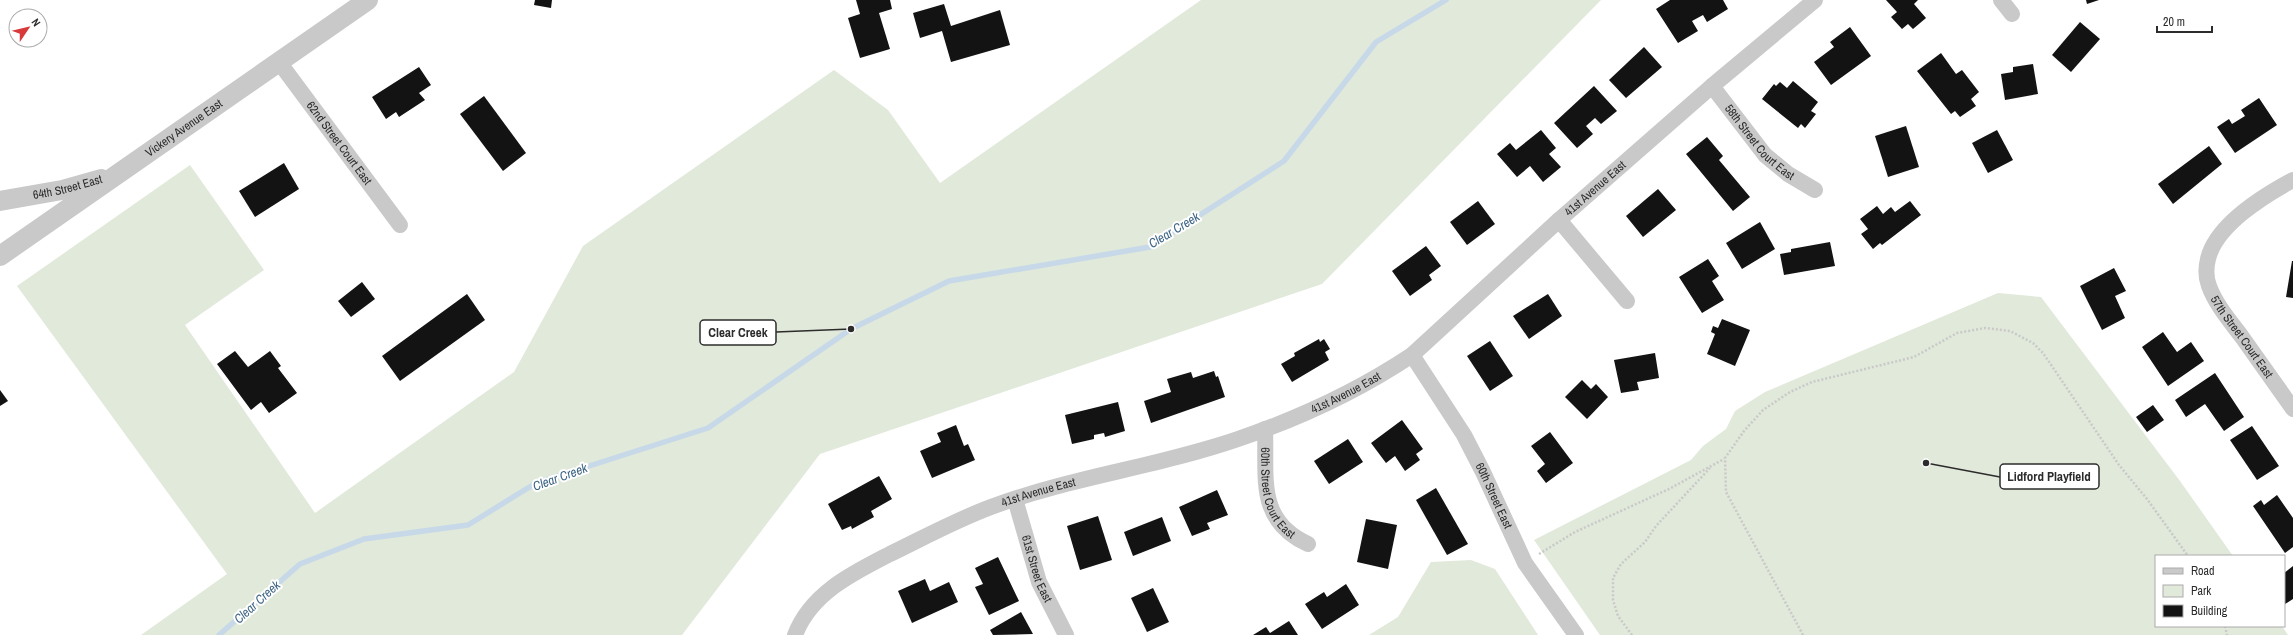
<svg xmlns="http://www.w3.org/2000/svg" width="2293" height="635" viewBox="0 0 2293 635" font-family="'Archivo Narrow',sans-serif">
<rect width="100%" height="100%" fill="#fff"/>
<g fill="#e1e9da">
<polygon points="1201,0 1601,0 1322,284 820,454 682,635 141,635 227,574 17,286 190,165 264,270 185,325 315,513 514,372 583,246 834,70 888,110 940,183"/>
<polygon points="1998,293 2041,297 2180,481 2233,556 2156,556 2156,626 2282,626 2288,635 1600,635 1534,540 1691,460 1703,446 1726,429 1735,411 1765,392"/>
<polygon points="1471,560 1495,569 1538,635 1369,635 1398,617 1431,562"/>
</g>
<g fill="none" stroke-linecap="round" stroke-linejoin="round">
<polyline stroke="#c7d9e8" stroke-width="5.5" points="219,635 300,564 364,539 468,525 536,483 708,428 851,329 949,281 1150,247 1284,161 1376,42 1446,0"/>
</g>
<g fill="#131313">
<polygon points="535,0 552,0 551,8 534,5"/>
<polygon points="856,0 890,0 892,9 879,13 890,49 860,58 848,18 860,14"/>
<polygon points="1670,0 1723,0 1728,9 1707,22 1703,15 1692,21 1698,31 1678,43 1656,9"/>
<polygon points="1886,0 1918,0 1914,4 1926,18 1913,29 1908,24 1902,29 1891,17 1897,12"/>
<polygon points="2086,0 2099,0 2087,4"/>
<polygon points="944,4 951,26 1000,10 1010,45 951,62 942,31 920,38 913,13"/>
<polygon points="2080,22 2100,39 2071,72 2052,55"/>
<polygon points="1850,27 1871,56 1831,85 1814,62 1834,47 1830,42"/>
<polygon points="1644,47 1662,67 1626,98 1609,80"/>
<polygon points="1941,53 1956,74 1962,70 1979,92 1971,99 1976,106 1960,117 1955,111 1951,114 1917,71"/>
<polygon points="2033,64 2038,94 2005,100 2001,74 2013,72 2013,67"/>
<polygon points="419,67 431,85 419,93 425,100 399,117 396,112 386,119 372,97"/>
<polygon points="1793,81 1818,102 1811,111 1816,114 1805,128 1801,124 1798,128 1762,99 1774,84 1776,86 1780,82 1787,88"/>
<polygon points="1594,86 1617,111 1601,124 1595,118 1586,126 1593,134 1577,148 1554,123"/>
<polygon points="484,96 526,153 503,171 460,114"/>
<polygon points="2259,98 2277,125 2235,153 2217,127 2229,119 2232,124 2245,116 2241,110"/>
<polygon points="1906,126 1919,167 1888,177 1875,136"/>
<polygon points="1541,130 1556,148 1549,154 1561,167 1543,182 1530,166 1517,177 1497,154 1510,143 1516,150"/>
<polygon points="1997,130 2013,160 1988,173 1972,143"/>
<polygon points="1707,137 1723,156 1719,160 1750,197 1733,211 1686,154"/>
<polygon points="2209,146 2222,164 2173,204 2158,184"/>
<polygon points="284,163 299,189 255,217 239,191"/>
<polygon points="1658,189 1676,210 1643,237 1626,216"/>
<polygon points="1478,201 1495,224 1467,245 1450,222"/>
<polygon points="1910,201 1921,215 1882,245 1880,243 1873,249 1861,234 1868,229 1860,219 1877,206 1883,214 1891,207 1895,212"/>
<polygon points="1760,222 1775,249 1742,269 1726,243"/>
<polygon points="1830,242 1835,266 1784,275 1780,254 1791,252 1791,249"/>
<polygon points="1426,246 1441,266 1429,275 1432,280 1410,296 1392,271"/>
<polygon points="1708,259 1719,276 1712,281 1724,300 1702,313 1679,277"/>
<polygon points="2292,261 2293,261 2293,298 2286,297"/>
<polygon points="2114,268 2126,291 2115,296 2125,318 2102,330 2080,286"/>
<polygon points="362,282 375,299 351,317 338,301"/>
<polygon points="467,294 485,320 400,381 382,356"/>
<polygon points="1548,294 1562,316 1529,339 1513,316"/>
<polygon points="1722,319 1750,330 1735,366 1707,354 1715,334 1711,332 1713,326 1718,328"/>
<polygon points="2163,332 2177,352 2191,342 2204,361 2168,386 2142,347"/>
<polygon points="1319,339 1320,342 1324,339 1330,349 1325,352 1329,360 1292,382 1281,364 1295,356 1294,353"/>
<polygon points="1490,341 1513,376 1490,391 1467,356"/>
<polygon points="235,351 248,367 270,351 281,366 278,368 297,393 269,413 261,402 251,410 217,364"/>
<polygon points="1655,353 1659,378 1637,382 1639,390 1621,393 1614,360"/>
<polygon points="1214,371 1216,377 1218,376 1225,397 1151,423 1144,401 1171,392 1167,379 1191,372 1193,378"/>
<polygon points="2215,373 2244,417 2224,431 2205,404 2186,417 2175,400"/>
<polygon points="1582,380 1591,389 1596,384 1608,397 1587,419 1565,397"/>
<polygon points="0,390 8,401 0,406"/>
<polygon points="1118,402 1125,431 1105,437 1104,433 1094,435 1094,439 1072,444 1065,415"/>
<polygon points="2153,405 2164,420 2147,432 2136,417"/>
<polygon points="1402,420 1423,449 1416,454 1420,460 1405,471 1395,456 1386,463 1371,443"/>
<polygon points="956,425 964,446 968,444 975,460 932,478 920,451 941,442 937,433"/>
<polygon points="2252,426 2279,466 2257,480 2230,440"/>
<polygon points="1550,432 1573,463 1546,483 1537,471 1545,464 1531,446"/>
<polygon points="1348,439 1363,462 1329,484 1314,461"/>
<polygon points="879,476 892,499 871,511 874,517 852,529 851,526 842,530 828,504"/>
<polygon points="1436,488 1468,544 1447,555 1416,500"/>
<polygon points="1217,490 1228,515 1207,523 1210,529 1192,536 1179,507"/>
<polygon points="2277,495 2293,518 2293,547 2285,553 2253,506 2261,500 2264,505"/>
<polygon points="1098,516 1112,560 1080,570 1067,526"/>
<polygon points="1162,517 1171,541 1133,556 1124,532"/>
<polygon points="1366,519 1397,525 1388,569 1357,562"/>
<polygon points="998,557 1019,601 989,615 975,587 983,584 975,568"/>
<polygon points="2293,566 2293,599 2285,604 2284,573"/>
<polygon points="925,579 930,591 949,582 958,602 912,623 898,591"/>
<polygon points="1346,584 1359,605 1322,629 1305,604 1324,592 1327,597"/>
<polygon points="1153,588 1169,622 1147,632 1131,598"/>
<polygon points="1021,612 1033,634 993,635 990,630"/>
<polygon points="1289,621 1298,635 1253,635 1266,627 1270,633"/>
</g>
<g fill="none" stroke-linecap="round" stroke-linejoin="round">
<g stroke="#c9c9c9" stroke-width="2.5" stroke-dasharray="2 2" stroke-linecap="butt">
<polyline points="1539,554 1575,532 1669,489 1724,459"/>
<polyline points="2225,626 2227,635"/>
<polyline points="1632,635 1618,616 1613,600 1613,578 1621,564 1645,542 1656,526 1710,468"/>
<polyline points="1803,635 1726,492 1725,458 1744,431 1763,410 1790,392 1812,382 1914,357 1957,333 1985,328 2010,331 2033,343 2043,353 2119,465 2147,499 2188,556"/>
</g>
<g stroke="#c9c9c9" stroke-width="16">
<polyline points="2001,0 2012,14"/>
<path id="s1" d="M279,62l121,163"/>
<path id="s2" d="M1712,86l53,69 23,19 27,16"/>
<path id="s3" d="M2293,180c-28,15 -77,45 -85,79 -2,8 -2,19 1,27 7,19 21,35 33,51 17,24 34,48 51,72"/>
<polyline points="1559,220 1627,301"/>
<path id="s4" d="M1412,355l52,80 19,37 42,91 51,72"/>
<path id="s5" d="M1265,429c2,49 -9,91 43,115"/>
<path id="s6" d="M1015,499l24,83 27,53"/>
<path id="s7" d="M795,635c16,-42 58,-62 95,-81 33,-16 66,-34 101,-47 80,-30 166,-40 247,-68 62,-21 120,-48 174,-84l147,-135 153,-134 103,-86"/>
</g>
<g stroke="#c9c9c9" stroke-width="20">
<path id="s8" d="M0,201l62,-11 39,-11"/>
<path id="s9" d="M0,256l368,-256"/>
</g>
</g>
<g text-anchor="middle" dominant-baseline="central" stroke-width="4" stroke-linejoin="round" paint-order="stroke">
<g font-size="12" fill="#2c2c2c" stroke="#fff">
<text stroke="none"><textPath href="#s9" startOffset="224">Vickery Avenue East</textPath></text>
<text stroke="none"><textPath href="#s2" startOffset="74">58th Street Court East</textPath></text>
<text stroke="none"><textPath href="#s1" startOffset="101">62nd Street Court East</textPath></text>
<text stroke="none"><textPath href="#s8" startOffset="69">64th Street East</textPath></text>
<text stroke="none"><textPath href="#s7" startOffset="937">41st Avenue East</textPath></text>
<text stroke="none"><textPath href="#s3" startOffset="207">57th Street Court East</textPath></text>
<text stroke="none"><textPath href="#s7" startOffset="613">41st Avenue East</textPath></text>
<text stroke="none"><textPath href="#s5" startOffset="67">60th Street Court East</textPath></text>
<text stroke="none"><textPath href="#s7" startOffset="289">41st Avenue East</textPath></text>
<text stroke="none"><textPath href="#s4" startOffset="163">60th Street East</textPath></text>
<text stroke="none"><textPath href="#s6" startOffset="73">61st Street East</textPath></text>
</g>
<g font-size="13" font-style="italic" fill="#406787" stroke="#fff">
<text transform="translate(1174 230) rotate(-31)">Clear Creek</text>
<text transform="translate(560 477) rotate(-20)">Clear Creek</text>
<text transform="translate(257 602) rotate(-42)">Clear Creek</text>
</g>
</g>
<path fill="none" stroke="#2c2c2c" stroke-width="1.5" d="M851 329L776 332M1926 463L2000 477"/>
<g fill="#2c2c2c" stroke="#fff" stroke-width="1.5">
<circle cx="851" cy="329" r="4"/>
<circle cx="1926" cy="463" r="4"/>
</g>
<g fill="#fff" stroke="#2c2c2c" stroke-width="1.5">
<rect x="700" y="320" width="76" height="25" rx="4"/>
<rect x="2000" y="464" width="99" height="25" rx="4"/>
</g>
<g font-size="13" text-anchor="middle" font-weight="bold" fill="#2c2c2c">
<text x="738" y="337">Clear Creek</text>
<text x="2049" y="481">Lidford Playfield</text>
</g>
<rect x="2155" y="555" width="130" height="72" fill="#ffffff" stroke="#ababab"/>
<rect x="2163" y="568" width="20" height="6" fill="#c9c9c9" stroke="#ababab"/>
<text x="2191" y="575" font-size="12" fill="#2c2c2c">Road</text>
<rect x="2163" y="585" width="20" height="12" fill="#e1e9da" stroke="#ababab"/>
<text x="2191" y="595" font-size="12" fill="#2c2c2c">Park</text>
<rect x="2163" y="605" width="20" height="12" fill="#131313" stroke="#ababab"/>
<text x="2191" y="615" font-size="12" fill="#2c2c2c">Building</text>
<g transform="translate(28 28) rotate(55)"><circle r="19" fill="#ffffff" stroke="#ababab"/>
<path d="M0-3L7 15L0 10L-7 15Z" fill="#d8393b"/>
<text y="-6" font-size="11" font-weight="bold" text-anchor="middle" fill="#2c2c2c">N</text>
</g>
<path d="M2157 26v6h55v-6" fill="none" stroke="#2c2c2c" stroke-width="2"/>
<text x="2163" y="26" font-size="12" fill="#2c2c2c" stroke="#ffffff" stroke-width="3" paint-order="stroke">20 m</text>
</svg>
